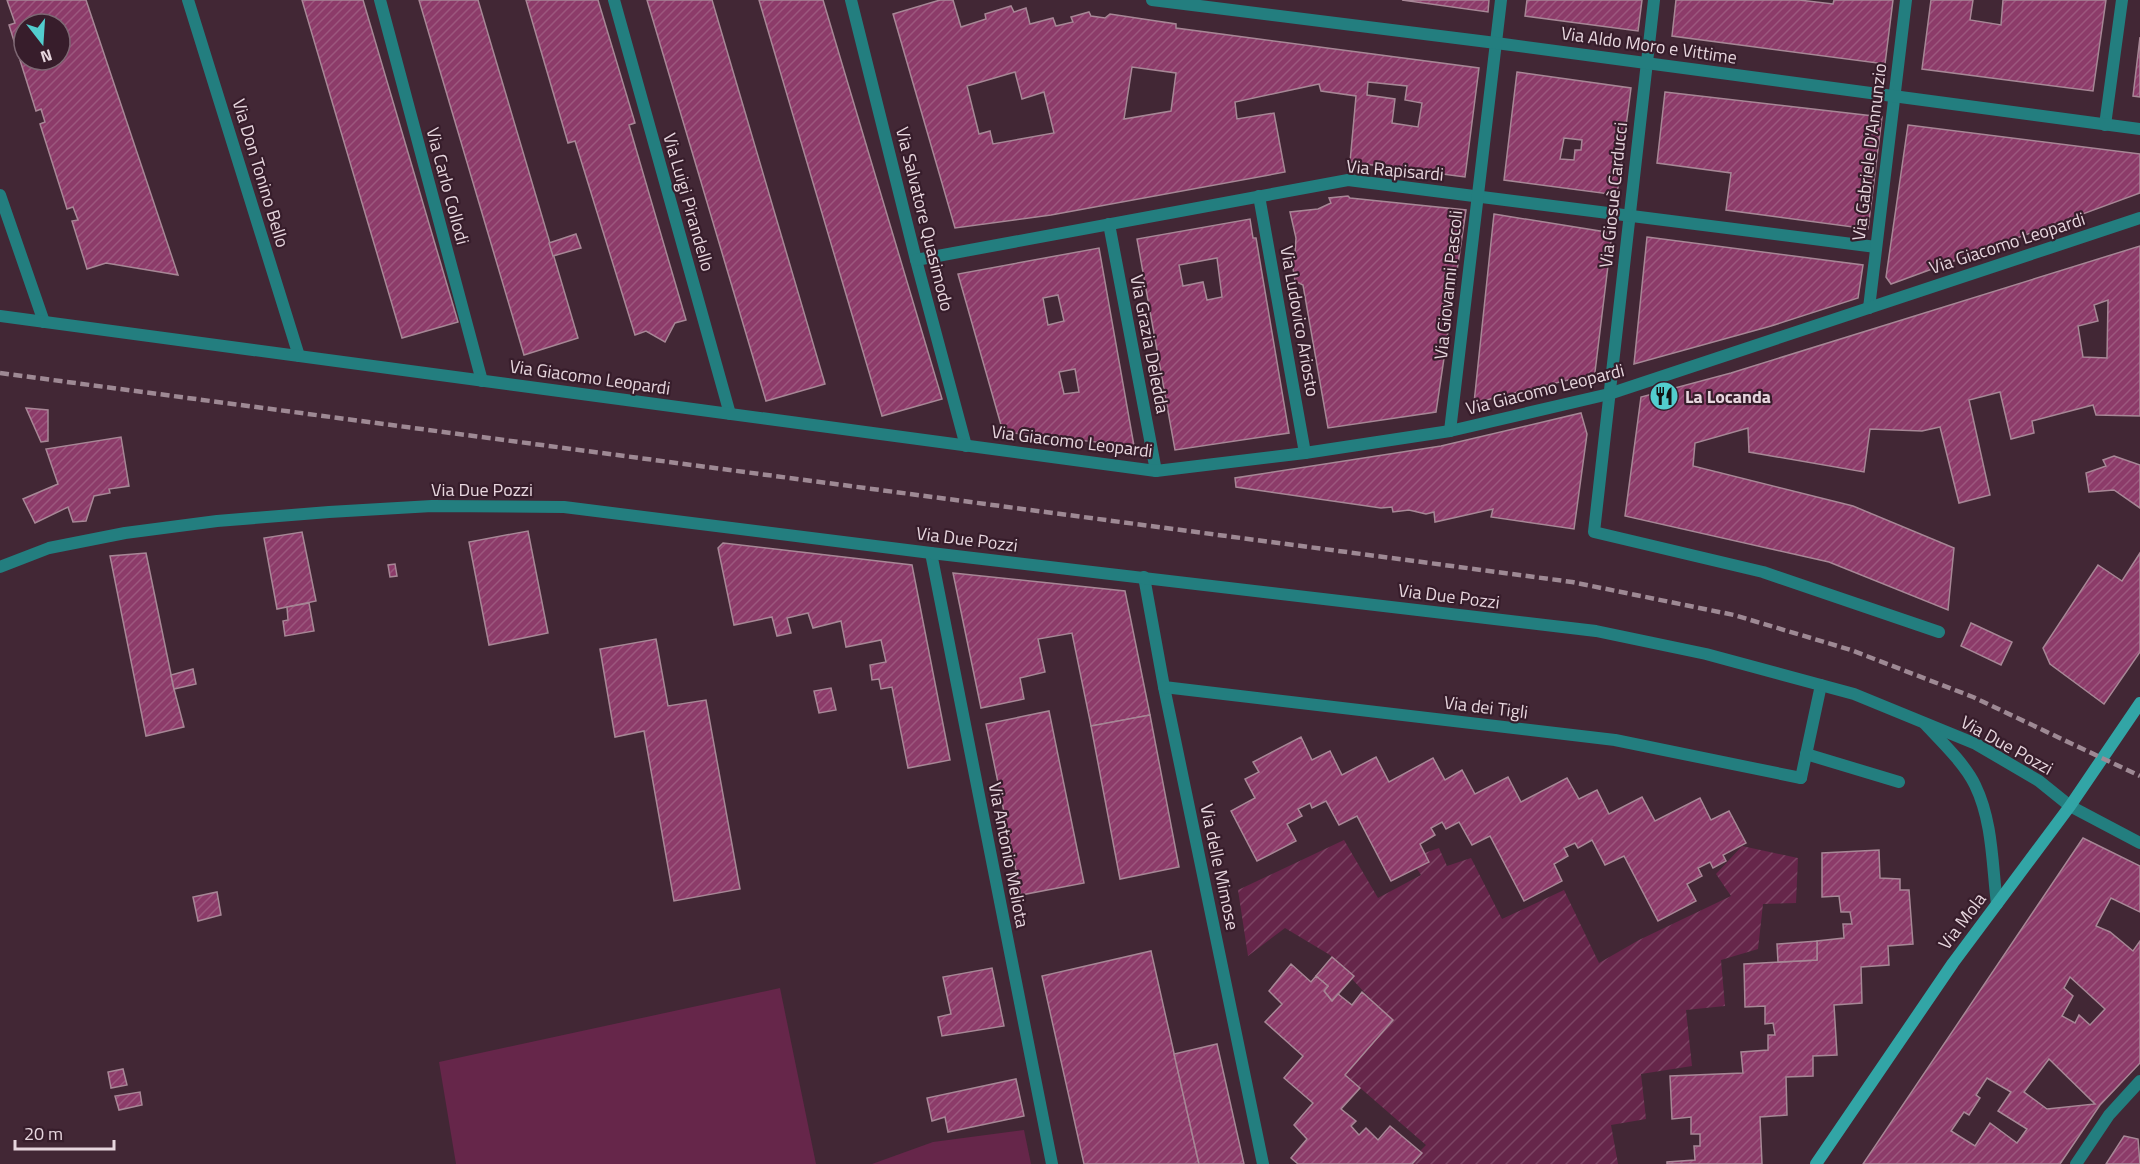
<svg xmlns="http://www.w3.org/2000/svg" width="2140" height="1164" viewBox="0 0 2140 1164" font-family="'Titillium Web',sans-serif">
<defs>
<pattern id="garden-furrows" width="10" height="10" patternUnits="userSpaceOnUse" patternTransform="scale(1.5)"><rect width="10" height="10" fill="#66264a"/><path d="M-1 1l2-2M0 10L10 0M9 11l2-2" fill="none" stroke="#7c4564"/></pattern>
<pattern id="building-hatch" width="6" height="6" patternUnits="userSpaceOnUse" patternTransform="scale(1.5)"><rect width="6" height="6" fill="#8c3b69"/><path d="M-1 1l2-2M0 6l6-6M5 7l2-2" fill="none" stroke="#9c577e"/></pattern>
</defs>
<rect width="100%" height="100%" fill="#422735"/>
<g fill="#66264a">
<polygon points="780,988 816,1164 456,1164 439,1062"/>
<polygon points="1024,1130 1031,1164 872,1164 933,1142"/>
</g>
<polygon fill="url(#garden-furrows)" points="1344,840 1378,898 1421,875 1410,858 1439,848 1447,866 1471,858 1502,919 1564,890 1599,963 1639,940 1731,896 1716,874 1742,846 1798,858 1796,903 1763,904 1758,949 1721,960 1725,1006 1686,1010 1692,1066 1641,1074 1646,1119 1611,1125 1618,1164 1407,1164 1426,1145 1343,1073 1387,1017 1330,955 1285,928 1248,956 1238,890"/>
<g fill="url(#building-hatch)" stroke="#a78796" stroke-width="1.5" fill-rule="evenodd">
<path d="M7,0h79l92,275 -72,-12 -19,6 -15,-48 6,-1 -5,-13 -6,2 -27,-85 5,-2 -4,-13 -5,2 -27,-86 6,-2zM24,24h36v36h-36z"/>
<polygon points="302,0 363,0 458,322 402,338"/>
<polygon points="419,0 478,0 578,338 524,355"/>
<polygon points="526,0 598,0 635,123 629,125 686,320 675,323 665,342 646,331 635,335 575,141 568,143"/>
<polygon points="647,0 712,0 825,384 766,401"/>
<polygon points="759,0 823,0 942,399 882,416"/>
<path d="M940,0h13l8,27 25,-8 -1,-5 26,-8 3,6 12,-4 4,16 23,-6 3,8 17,-4 -2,-5 18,-5 2,4 14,2 5,-4 66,10v4l303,40 -14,109 -115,-15 6,-66 -35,-5 -2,-7 -84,18 2,17 37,-6 11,59 -234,43 -96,13 -62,-214zM1132,67l44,6 -5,38 -47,8zM1015,72l7,27 22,-7 10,41 -61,11 -3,-13 -11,3 -12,-48zM1368,82l39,4 -2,14 17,3 -4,24 -26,-4 3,-24 -28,-4z"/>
<polygon points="1402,0 1489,0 1488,12"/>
<polygon points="1527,0 1642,0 1638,31 1525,16"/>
<polygon points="1676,0 1799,0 1833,4 1834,0 1893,0 1885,64 1672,36"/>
<polygon points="1931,0 1973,0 1970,20 2001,25 2003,0 2106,0 2093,91 1922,69"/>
<polygon points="2140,37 2140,97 2133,96"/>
<path d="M1517,72l114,16 -14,107 -113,-15zM1564,138l18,2 -1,10h-6l-1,10 -14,-1z"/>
<polygon points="1665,92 1882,117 1868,229 1726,210 1731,173 1657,163"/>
<polygon points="1908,125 2140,154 2140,193 1891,284 1886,277"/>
<polygon points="1348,196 1350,198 1466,210 1436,412 1328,428 1303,285 1295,281 1291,255 1295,254 1296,238 1290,212 1318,209 1331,203 1329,198"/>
<polygon points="1494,214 1612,233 1594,380 1572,379 1474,403"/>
<path d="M1250,219l3,19h3l33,195 -114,17 -38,-211zM1217,258l5,39 -15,3 -4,-18 -20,4 -4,-21z"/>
<polygon points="576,234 581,248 553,256 549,243"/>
<polygon points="1647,237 1863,265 1858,298 1771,326 1634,364"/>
<path d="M2140,246v170l-44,-1 -3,-10 -61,16 2,12 -23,6 -11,-47 -31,8 21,95 -31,8 -19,-76 -18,4 -52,-2 -6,43 -115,-20 -1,-24 -53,15 -2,23 160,40 101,42 -6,62 -119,-48 -204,-46 16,-119 90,-24zM2108,300l-1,58 -24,-1 -5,-31 20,-5 -4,-16z"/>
<path d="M1099,248l35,198 -131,-14 -45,-158zM1058,295l6,26 -16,4 -5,-27zM1075,369l4,23 -15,2 -5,-22z"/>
<polygon points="26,408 48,410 48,441 41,442"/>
<polygon points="1581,413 1587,434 1574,529 1491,517 1493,509 1435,522 1434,512 1426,514 1409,510 1393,512 1392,507 1381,508 1236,487 1235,478 1441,446"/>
<polygon points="121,437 129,486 109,489 110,493 94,496 86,521 73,522 68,507 35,523 23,499 58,484 46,449"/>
<polygon points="2114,456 2140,465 2140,508 2114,490 2089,492 2086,473 2106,466 2103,460"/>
<polygon points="528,531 548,633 489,645 469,542"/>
<polygon points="302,532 316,601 277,609 264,538"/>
<polygon points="723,543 912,565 950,760 908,768 892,687 881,689 879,679 872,680 870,665 886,662 881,640 846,647 841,621 813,628 808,613 787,618 791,633 777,636 772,617 734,625 718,548"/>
<polygon points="146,553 174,689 184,727 146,736 110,556"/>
<polygon points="2140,553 2140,652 2104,704 2050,664 2043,648 2098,565 2122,581"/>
<polygon points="395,564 397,576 390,577 388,565"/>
<polygon points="953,573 1125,591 1150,715 1091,726 1072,633 1038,639 1045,672 1020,678 1024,699 981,708"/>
<polygon points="309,603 314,631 285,636 283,621 288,620 287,607"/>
<polygon points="1971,623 2012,642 2001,665 1961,646"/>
<polygon points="656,639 668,706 706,700 740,889 674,901 644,731 615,737 600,649"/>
<polygon points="193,669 196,684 174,689 171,675"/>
<polygon points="831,688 836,710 819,713 814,691"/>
<polygon points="1049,711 1084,883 1021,895 986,724"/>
<polygon points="1150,715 1179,867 1120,879 1091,726"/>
<polygon points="1301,737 1312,760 1330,751 1342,775 1376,757 1389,782 1433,758 1445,780 1462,770 1475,794 1508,777 1521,802 1567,778 1579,799 1597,790 1609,814 1642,797 1655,821 1700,798 1711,820 1729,811 1746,843 1723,855 1726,861 1713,868 1710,862 1698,868 1702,876 1687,884 1696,901 1658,921 1624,856 1605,865 1592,840 1578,848 1575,843 1564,848 1568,856 1554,864 1562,881 1524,901 1490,836 1472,845 1459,822 1446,829 1442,822 1431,828 1435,835 1420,844 1429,862 1391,881 1357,816 1339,825 1326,801 1312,808 1310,803 1298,809 1302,816 1287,824 1296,841 1257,861 1231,811 1255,798 1245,779 1259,772 1253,762"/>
<path d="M2083,838l57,28v46l-29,-14 -15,28 14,6 23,19 7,-10v122l-40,42 -40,59h-197zM2070,977l35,32 -15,16 -11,-10 -4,8 -13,-7 11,-20 -9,-8zM2049,1059l46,45 -48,5 -23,-17zM1987,1078l24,14 -13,19 29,18 -10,14 -27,-20 -15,23 -24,-15 13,-19 5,3 11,-17 -4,-3z"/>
<polygon points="1879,850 1880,878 1900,879 1900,890 1909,890 1913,944 1888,946 1889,965 1861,967 1862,1003 1834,1005 1837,1055 1813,1056 1813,1076 1786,1077 1787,1115 1760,1117 1762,1164 1667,1164 1667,1162 1695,1160 1694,1146 1700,1146 1700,1134 1691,1134 1691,1117 1672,1119 1670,1076 1743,1073 1741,1052 1768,1050 1768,1035 1775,1035 1773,1023 1765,1024 1765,1006 1745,1007 1744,964 1817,960 1817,941 1844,938 1843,924 1852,924 1850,912 1841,912 1839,896 1822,897 1822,853"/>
<polygon points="217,892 221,915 198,921 193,897"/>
<polygon points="1817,941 1817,960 1778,962 1777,944"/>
<polygon points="1151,951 1199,1164 1084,1164 1042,976"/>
<polygon points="1332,957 1354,976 1332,1001 1324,991 1328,986 1316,976"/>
<polygon points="1291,964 1311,982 1316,976 1328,986 1324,991 1332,1001 1338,994 1352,1005 1362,992 1393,1020 1345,1075 1360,1088 1341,1109 1356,1121 1351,1126 1359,1135 1366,1128 1378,1140 1390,1126 1422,1153 1412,1164 1298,1164 1291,1158 1307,1139 1294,1125 1313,1103 1284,1078 1303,1056 1265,1022 1282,1004 1269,991"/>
<polygon points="992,968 1004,1026 942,1036 938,1017 951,1014 943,977"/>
<polygon points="1217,1044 1244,1164 1199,1164 1174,1054"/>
<polygon points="123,1069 127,1085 111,1088 108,1072"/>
<polygon points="1016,1079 1024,1116 948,1132 945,1117 932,1121 927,1098"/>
<polygon points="140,1092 142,1105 119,1110 115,1096"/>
<polygon points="2124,1136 2138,1139 2140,1164 2106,1164"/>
</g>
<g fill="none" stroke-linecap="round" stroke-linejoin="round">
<g stroke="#237e7f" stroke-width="12">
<polyline points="1806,754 1899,782"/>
<polyline points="1801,778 1821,685"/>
</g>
<g stroke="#237e7f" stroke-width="12">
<polyline points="188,0 299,356"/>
<polyline points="380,0 482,381"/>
<polyline points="614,0 730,414"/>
<polyline points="851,0 916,260 966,446"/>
<polyline points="1654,0 1594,532 1763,572 1939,632"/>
<polyline points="2105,125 2122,0"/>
<polyline points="0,195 44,322"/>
<polyline points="1259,196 1305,453"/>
<polyline points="1109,224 1156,471"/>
<polyline points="916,260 1348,180 1876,247"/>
<polyline points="1869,308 1906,0"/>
<polyline points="0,316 1156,471 1305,453 1450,431 1609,394 2140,218"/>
<polyline points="1450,431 1501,0"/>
<polyline points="931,553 1052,1164"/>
<polyline points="1144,577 1164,687 1263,1164"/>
<polyline points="1164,687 1615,740 1801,778"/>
<polyline points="2070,806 2140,843"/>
<polyline points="2076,1164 2109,1115 2140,1081"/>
</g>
<g stroke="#237e7f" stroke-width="12">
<polyline points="1152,0 1496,43 2140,129"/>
<polyline points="0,567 49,548 125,533 217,521 329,512 432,506 564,507 931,553 1596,631 1706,654 1854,694 1976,744 2039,781 2070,806"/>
<path d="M1925,724c16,17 40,40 50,61 18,37 17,80 22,119"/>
</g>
<polyline stroke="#32a5a6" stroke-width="12" points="1816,1164 1953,963 2070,806 2140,703"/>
<polyline stroke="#9e8994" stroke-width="4.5" stroke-dasharray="9 4.5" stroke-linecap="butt" points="0,373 1572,582 1734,615 1851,650 1973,697 2140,776"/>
</g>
<defs>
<g id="restaurant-disc" transform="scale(1.5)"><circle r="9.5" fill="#52cdce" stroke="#371d2b"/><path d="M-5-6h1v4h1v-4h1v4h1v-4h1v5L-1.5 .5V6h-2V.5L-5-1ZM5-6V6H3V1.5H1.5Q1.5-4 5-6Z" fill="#111"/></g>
</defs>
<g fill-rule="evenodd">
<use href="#restaurant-disc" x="1664" y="396"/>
</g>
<g text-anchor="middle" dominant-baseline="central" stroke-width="4.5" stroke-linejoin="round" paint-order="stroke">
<g font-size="18" fill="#e7d6de" stroke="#371d2b">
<text transform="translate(1649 45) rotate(8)">Via Aldo Moro e Vittime</text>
<text transform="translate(1869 152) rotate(-83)">Via Gabriele D'Annunzio</text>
<text transform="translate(1395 170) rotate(5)">Via Rapisardi</text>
<text transform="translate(261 173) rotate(73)">Via Don Tonino Bello</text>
<text transform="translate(448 186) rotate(75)">Via Carlo Collodi</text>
<text transform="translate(1613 195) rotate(-84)">Via Giosuè Carducci</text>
<text transform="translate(689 202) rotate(74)">Via Luigi Pirandello</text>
<text transform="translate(925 219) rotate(76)">Via Salvatore Quasimodo</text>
<text transform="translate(2007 243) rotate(-18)">Via Giacomo Leopardi</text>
<text transform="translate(1448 285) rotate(-84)">Via Giovanni Pascoli</text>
<text transform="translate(1300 321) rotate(80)">Via Ludovico Ariosto</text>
<text transform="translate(1150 344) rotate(79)">Via Grazia Deledda</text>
<text transform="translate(590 377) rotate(8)">Via Giacomo Leopardi</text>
<text transform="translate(1545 389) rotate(-14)">Via Giacomo Leopardi</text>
<text transform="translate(1072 441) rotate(7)">Via Giacomo Leopardi</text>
<text x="482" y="489">Via Due Pozzi</text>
<text transform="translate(967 539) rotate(7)">Via Due Pozzi</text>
<text transform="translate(1449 596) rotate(7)">Via Due Pozzi</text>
<text transform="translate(1486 707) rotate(7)">Via dei Tigli</text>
<text transform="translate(2007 745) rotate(29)">Via Due Pozzi</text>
<text transform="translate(1009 855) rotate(79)">Via Antonio Meliota</text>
<text transform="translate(1220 867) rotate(78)">Via delle Mimose</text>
<text transform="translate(1962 921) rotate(-53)">Via Mola</text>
</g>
<g font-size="18" font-weight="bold" fill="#e7d6de" stroke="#371d2b" text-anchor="start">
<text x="1685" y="396">La Locanda</text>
</g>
</g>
<g transform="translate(42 42) rotate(163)"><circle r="28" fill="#371d2b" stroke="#7d6773" stroke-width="1.5"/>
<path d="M0-4.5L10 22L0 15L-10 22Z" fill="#52cdce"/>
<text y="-9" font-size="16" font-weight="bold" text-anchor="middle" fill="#e7d6de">N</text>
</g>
<path d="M15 1140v9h99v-9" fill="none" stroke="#e7d6de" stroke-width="3"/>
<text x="24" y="1140" font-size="18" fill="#e7d6de" stroke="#371d2b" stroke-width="4.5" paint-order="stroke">20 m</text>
</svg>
